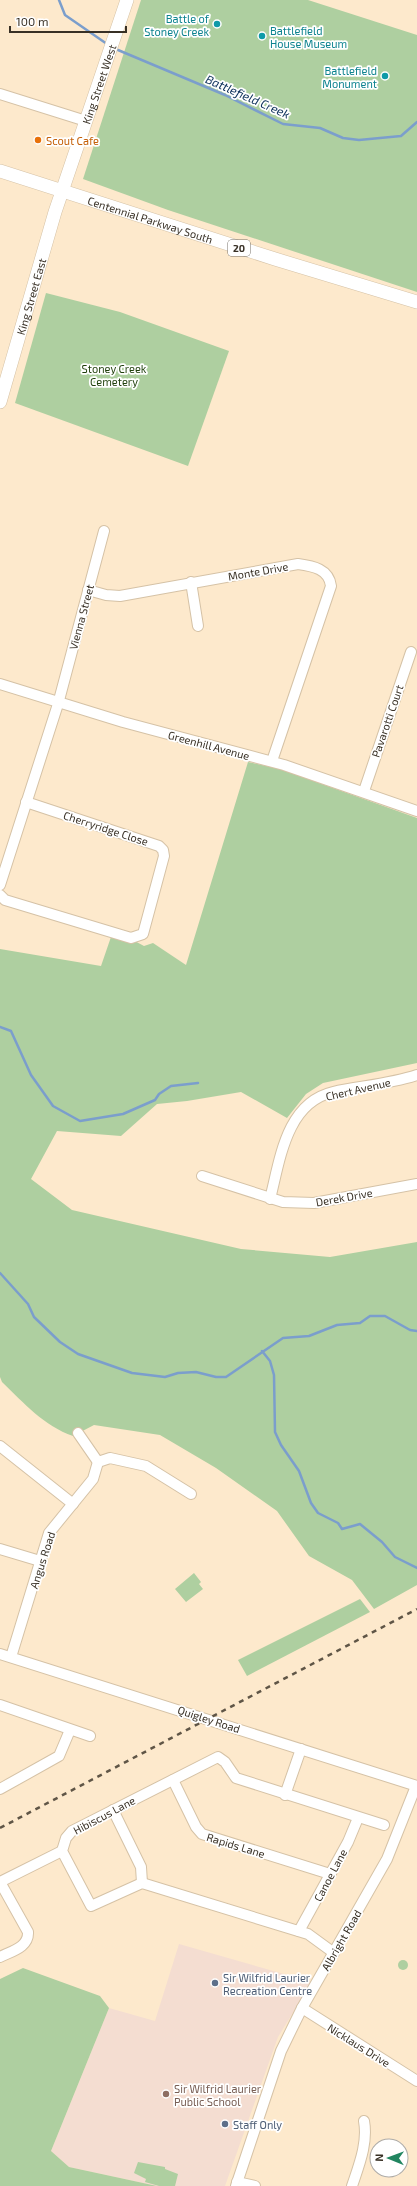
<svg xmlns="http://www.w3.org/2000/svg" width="417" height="2186" viewBox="0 0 417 2186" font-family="'Exo 2',sans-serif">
<rect width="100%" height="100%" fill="#fde9cc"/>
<polygon fill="#f4ddd1" points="179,1944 312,1982 278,2037 225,2186 157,2186 69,2167 51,2151 109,2008 155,2021"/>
<g fill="#aecfa0">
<polygon points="141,0 308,0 417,35 417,292 168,210 83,179"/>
<polygon points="46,293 120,312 229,351 188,466 15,403"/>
<path d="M248,762l32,7 137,49v245l-94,20 -17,11 -19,24 -46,-26 -54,9 -30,3 -36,32 -64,-5 -26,48 41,31 169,39 89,8 87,-15v343l-43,24 -22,-29 -43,-24 -32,-45 -61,-43 -56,-33 -66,-10 -21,11c-29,-10 -49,-33 -71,-54l-2,-5v-428l101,17 11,-32 19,5 13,7 9,-3 33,22z"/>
<polygon points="194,1573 201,1582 199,1584 203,1589 186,1602 175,1589"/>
<polygon points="360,1599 370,1612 247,1676 238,1660"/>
<circle cx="403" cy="1965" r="5"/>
<polygon points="23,1968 100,1996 109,2008 51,2151 69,2167 157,2186 0,2186 0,1979"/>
<polygon points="138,2162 165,2167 165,2169 178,2174 175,2186 159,2186 145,2182 146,2179 134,2173"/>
</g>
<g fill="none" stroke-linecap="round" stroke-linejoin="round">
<g stroke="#7b9ecc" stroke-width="2.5">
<polyline points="59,0 65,15 107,44"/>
<polyline points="118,50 225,95 283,124 320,128 343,138 359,140 401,136 417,122"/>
<polyline points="0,1027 11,1031 31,1075 53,1106 80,1121 123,1114 155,1100 159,1094 171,1086 198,1083"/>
<polyline points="0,1273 28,1304 34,1317 60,1342 78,1354 132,1373 165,1377 178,1373 196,1372 216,1377 226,1377 283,1338 309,1336 337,1325 360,1323 370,1316 385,1316 410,1330 417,1331"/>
<polyline points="262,1351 270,1361 274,1375 275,1432 281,1445 299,1471 311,1503 318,1513 338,1523 342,1529 360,1524 382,1542 395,1557 417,1568"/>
</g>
<g stroke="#d5c2a6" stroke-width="12">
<g id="minor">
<polyline points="0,94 86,121"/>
<polyline points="191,582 198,626"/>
<path d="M88,590l18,5 14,1 178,-32c15,2 31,5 33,22l-59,175"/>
<polyline points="0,684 123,722 284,765 417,811"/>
<polyline points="364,791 411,652"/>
<polyline points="0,885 58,704 104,531"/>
<polyline points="0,895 5,900 131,938 143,934 164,856 163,850 159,846 26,802"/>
<polyline points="202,1176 283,1202 314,1203 417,1184"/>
<path d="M270,1199c10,-39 16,-96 63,-107 28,-6 57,-8 84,-17"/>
<polyline points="78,1433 98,1462"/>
<polyline points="0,1446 73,1504"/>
<polyline points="98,1462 110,1458 146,1466 191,1494"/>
<polyline points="0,1549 40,1561"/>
<polyline points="0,1654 417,1786"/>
<polyline points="11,1657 49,1533 93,1479 98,1462"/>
<polyline points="0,1705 90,1736"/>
<polyline points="173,1780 196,1827 202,1834 330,1874"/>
<polyline points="0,1789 59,1756 70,1730"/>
<polyline points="285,1795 301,1749"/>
<polyline points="113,1810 141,1867 142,1883"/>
<polyline points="0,1882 62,1851"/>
<polyline points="299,1931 348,1842 358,1818"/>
<polyline points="334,1953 308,1934 142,1883 91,1906 62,1851 66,1838 72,1831 218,1757 225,1762 236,1778 384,1825"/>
<path d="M0,1957c12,-6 29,-10 28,-25l-28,-50"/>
<polyline points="302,2008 417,2081"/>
<polyline points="237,2182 255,2186"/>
<polyline points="236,2186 281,2051 302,2008 387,1859 416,1786"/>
<path d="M352,2186c7,-21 16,-43 12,-65"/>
</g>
</g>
<g stroke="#d5c2a6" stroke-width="14">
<g id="major">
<path id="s1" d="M0,171l275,88 142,43"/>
<path id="s2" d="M0,402l55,-190 72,-212"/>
</g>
</g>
<use href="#minor" stroke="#fff" stroke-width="10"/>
<use href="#major" stroke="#fff" stroke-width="13"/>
<polyline stroke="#5f5546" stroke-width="2.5" stroke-dasharray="5 5" stroke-linecap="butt" points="0,1828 417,1609"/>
</g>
<g fill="#0f9aa8" stroke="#fff" stroke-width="1.5">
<circle cx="217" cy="24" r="4"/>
<circle cx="262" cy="36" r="4"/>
<circle cx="385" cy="76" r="4"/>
</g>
<circle fill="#e8710a" stroke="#fff" stroke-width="1.5" cx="38" cy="140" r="4"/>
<g fill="#5c6f8a" stroke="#fff" stroke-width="1.5">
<circle cx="215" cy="1983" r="4"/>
<circle cx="225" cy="2124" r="4"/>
</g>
<circle fill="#8d6e63" stroke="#fff" stroke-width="1.5" cx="166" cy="2094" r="4"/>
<g text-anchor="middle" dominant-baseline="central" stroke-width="3.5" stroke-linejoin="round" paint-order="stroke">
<rect fill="#fff" stroke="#746e66" stroke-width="1" x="228" y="240" width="22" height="16" rx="3"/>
<g font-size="10" font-weight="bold" fill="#383025">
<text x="239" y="248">20</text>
</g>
<g font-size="11" fill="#0d838f" stroke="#fff" text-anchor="end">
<text x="209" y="18">Battle of<tspan x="209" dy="13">Stoney Creek</tspan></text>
<text x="270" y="30" text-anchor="start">Battlefield<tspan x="270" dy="13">House Museum</tspan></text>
<text x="377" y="70">Battlefield<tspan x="377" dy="13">Monument</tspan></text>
</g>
<g font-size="11" fill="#383025" stroke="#fff">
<text stroke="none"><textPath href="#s2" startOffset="333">King Street West</textPath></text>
<text stroke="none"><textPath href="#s1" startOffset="158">Centennial Parkway South</textPath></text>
<text stroke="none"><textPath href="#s2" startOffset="110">King Street East</textPath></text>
<text transform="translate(258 571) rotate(-10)">Monte Drive</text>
<text transform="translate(81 617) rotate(-75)">Vienna Street</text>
<text transform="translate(387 721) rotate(-71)">Pavarotti Court</text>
<text transform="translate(209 745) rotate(15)">Greenhill Avenue</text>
<text transform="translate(106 828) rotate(18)">Cherryridge Close</text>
<text transform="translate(358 1089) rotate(-13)">Chert Avenue</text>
<text transform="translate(344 1197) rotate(-10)">Derek Drive</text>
<text transform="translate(42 1560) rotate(-72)">Angus Road</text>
<text transform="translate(209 1719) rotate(18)">Quigley Road</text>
<text transform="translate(104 1815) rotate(-28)">Hibiscus Lane</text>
<text transform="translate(236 1845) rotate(17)">Rapids Lane</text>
<text transform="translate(330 1875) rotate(-62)">Canoe Lane</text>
<text transform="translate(341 1940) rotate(-60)">Albright Road</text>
<text transform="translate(359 2045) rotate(32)">Nicklaus Drive</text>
</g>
<g font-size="11" fill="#c56008" stroke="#fff" text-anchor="start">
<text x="46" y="140">Scout Cafe</text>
</g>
<g font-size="11" fill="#1f3f0b" stroke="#fff">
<text x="114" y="368">Stoney Creek<tspan x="114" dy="13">Cemetery</tspan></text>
</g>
<g font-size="11" fill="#4e5e75" stroke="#fff" text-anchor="start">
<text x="223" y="1977">Sir Wilfrid Laurier<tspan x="223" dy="13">Recreation Centre</tspan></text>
<text x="233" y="2124">Staff Only</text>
</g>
<g font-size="11" fill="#785e54" stroke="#fff" text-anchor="start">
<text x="174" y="2088">Sir Wilfrid Laurier<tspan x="174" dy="13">Public School</tspan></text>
</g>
<g font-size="12" font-style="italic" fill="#0a2e59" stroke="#fff">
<text transform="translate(248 96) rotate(24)">Battlefield Creek</text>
</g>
</g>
<g transform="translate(389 2158) rotate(271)"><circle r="19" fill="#ffffff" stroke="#afaca8"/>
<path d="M0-3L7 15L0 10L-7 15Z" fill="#218560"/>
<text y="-6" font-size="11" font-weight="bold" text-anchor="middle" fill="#383025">N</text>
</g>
<path d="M10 26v6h116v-6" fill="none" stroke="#383025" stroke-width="2"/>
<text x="16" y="26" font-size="12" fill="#383025" stroke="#ffffff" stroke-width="3" paint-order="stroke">100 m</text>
</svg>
